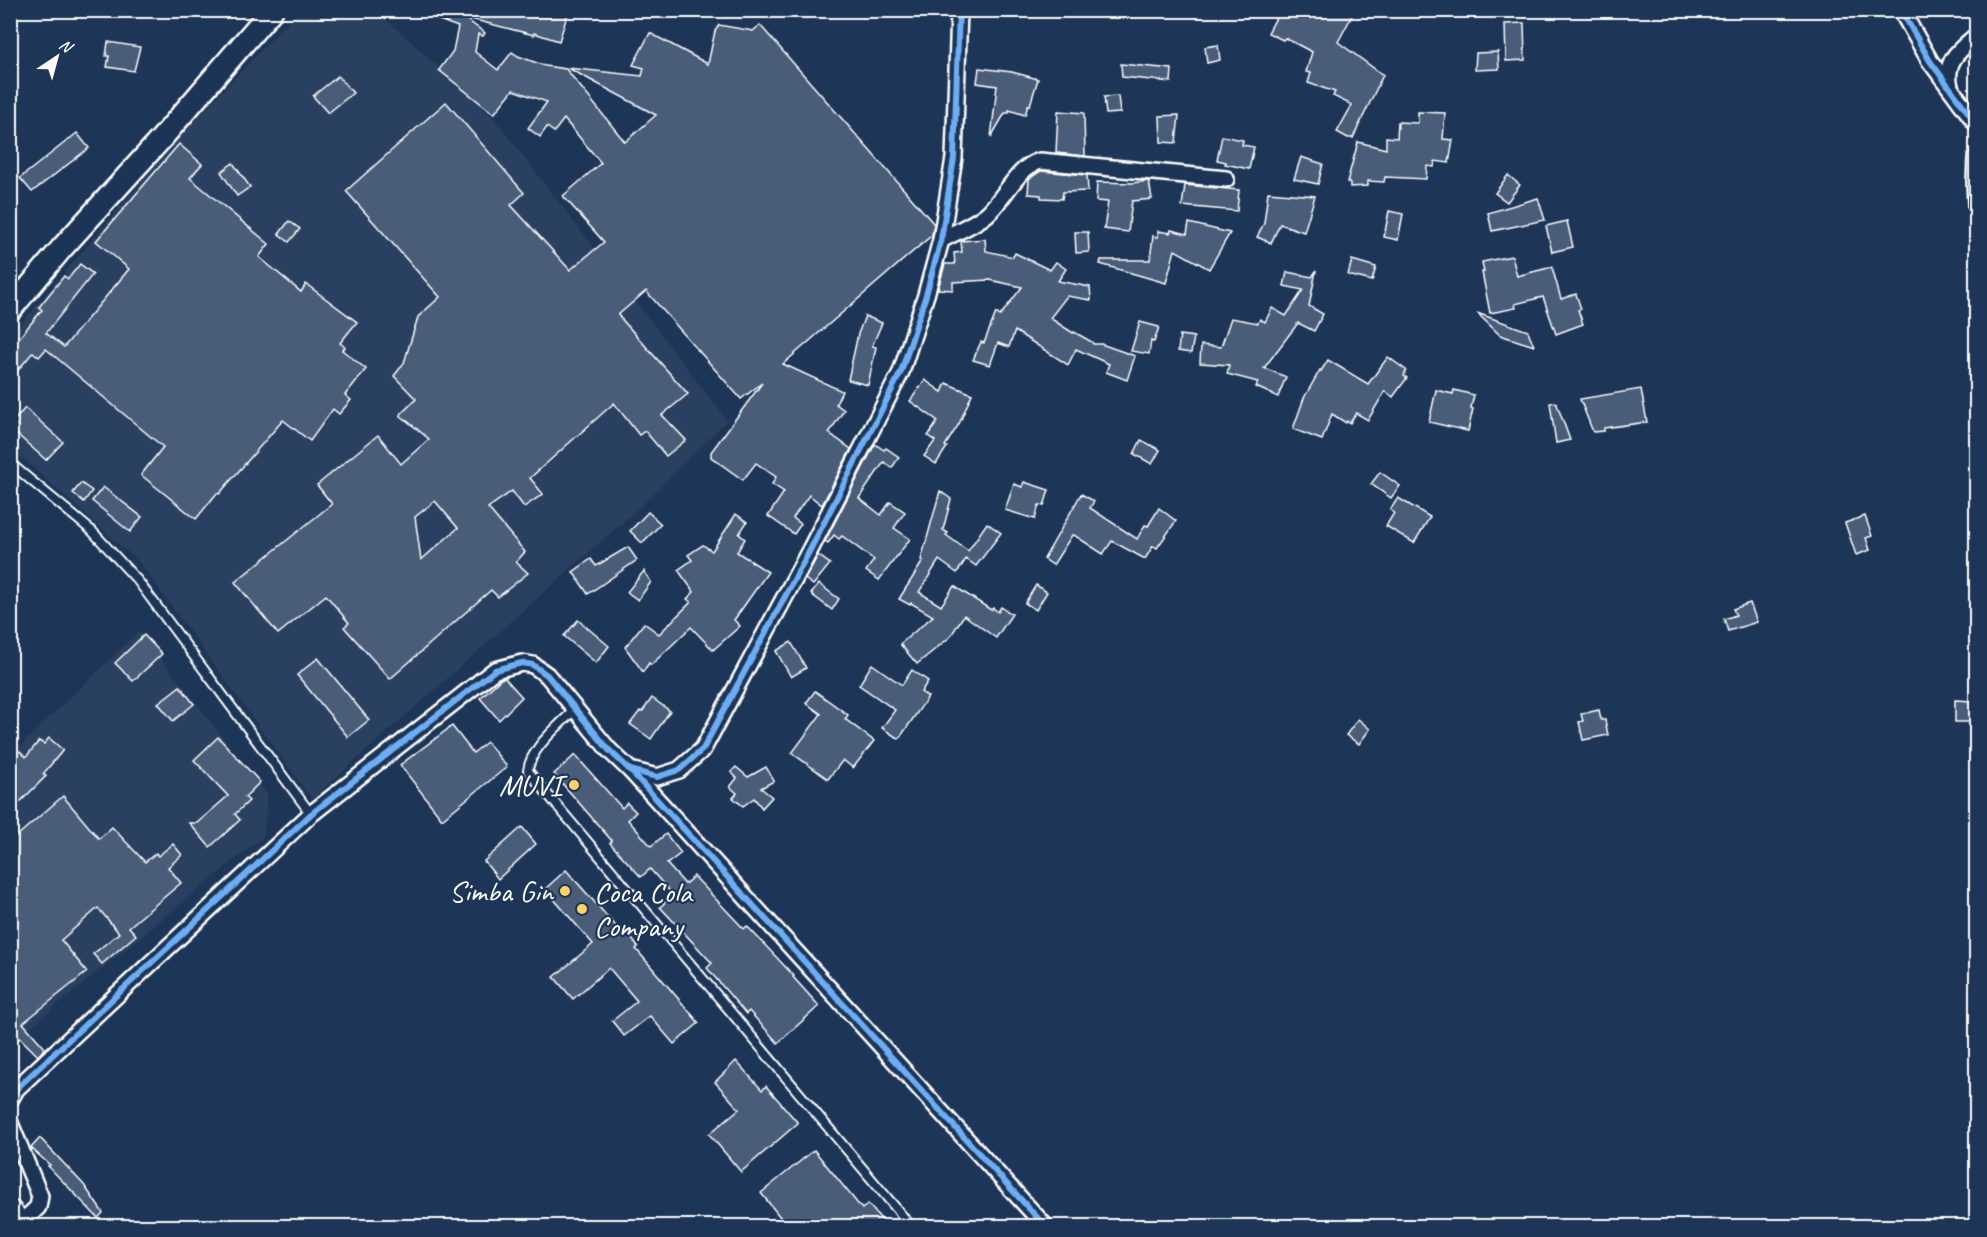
<svg xmlns="http://www.w3.org/2000/svg" width="1987" height="1237" viewBox="0 0 1987 1237" font-family="Caveat,sans-serif">
<rect width="100%" height="100%" fill="#1d3557"/>
<filter id="ink" filterUnits="userSpaceOnUse"><feTurbulence type="fractalNoise" baseFrequency=".0167" numOctaves="2"/><feDisplacementMap in="SourceGraphic" scale="12" xChannelSelector="R" yChannelSelector="G"/><feConvolveMatrix kernelMatrix="1 2 1 2 8 2 1 2 1" color-interpolation-filters="sRGB"/></filter>
<g filter="url(#ink)">
<g fill="#2a4161">
<polygon points="299,10 377,11 493,117 727,420 644,503 312,799 140,563 11,448 11,336 184,132"/>
<polygon points="139,631 267,794 264,836 11,1043 11,755"/>
</g>
<g fill="#4a5d79" stroke="#fff" stroke-width="1.5" fill-rule="evenodd">
<path d="M417,10l39,2 1,-2h112l-10,31 -25,-8v2l-71,-18 22,16 -2,3 -5,-2 -3,18 23,18 14,-18 6,4 27,10 21,3 59,73 31,-27 -88,-47 74,8 2,-8 -11,-3 17,-32 58,31 7,-33 4,-6 34,6 7,-6 174,199 -2,11 -149,129 59,27 -6,13 8,6 -15,23 22,16 -29,56 -13,-10 -16,23 8,6 -7,10 -26,-18 16,-24 -12,-8 4,-7 -20,-14 -13,17 -32,-23v-5l51,-69 -21,16 -95,-108 -28,24 70,79 -26,21 24,25 -20,16 -21,-25 -6,4 -25,-32 -84,75 13,16 -19,13 -12,-16 -24,17 37,44 -9,10 12,11 -30,24 -7,-7 -101,89 -46,-52 5,-4 -23,-28 -48,39 -43,-52 97,-78 -15,-19 61,-50 23,29 28,-25 -29,-24 16,-16 -22,-23 10,-13 14,-46 22,-20 -94,-106 100,-89 78,91 -13,12 59,65 34,-28 -41,-46 38,-33 -37,-44 -10,13 -7,-5 -7,10 -12,-9 19,-26 -34,-12 -19,24 -55,-44 14,-19 5,-24 -41,-15zM435,501l23,27 -37,32 -6,-43z"/>
<polygon points="1280,10 1355,10 1338,42 1383,75 1353,138 1348,138 1337,132 1352,105 1333,96 1335,92 1308,83 1311,73 1306,72 1312,52 1285,38 1283,40 1268,33"/>
<polygon points="1524,23 1525,60 1506,61 1505,24"/>
<polygon points="108,42 140,47 134,71 107,67 109,56 106,56"/>
<polygon points="1218,45 1220,60 1207,63 1205,47"/>
<polygon points="1498,52 1499,69 1475,70 1476,53"/>
<polygon points="1121,64 1172,69 1171,82 1122,77"/>
<polygon points="979,68 1012,72 1038,79 1030,105 1028,105 1025,115 1009,110 1009,113 1005,113 991,137 997,86 977,83"/>
<polygon points="338,76 353,93 328,113 313,96"/>
<polygon points="1118,96 1120,113 1106,114 1104,97"/>
<polygon points="1058,111 1084,113 1085,156 1056,153"/>
<polygon points="1418,112 1445,113 1443,139 1453,140 1449,163 1435,161 1434,167 1427,166 1426,179 1385,177 1384,182 1368,181 1368,186 1350,187 1350,183 1347,182 1358,142 1386,149 1386,137 1397,138 1398,122 1418,123"/>
<polygon points="1179,115 1176,143 1161,142 1160,116"/>
<polygon points="77,133 89,148 32,192 20,178"/>
<polygon points="1222,136 1243,140 1242,145 1254,147 1249,169 1225,164 1226,162 1217,160"/>
<polygon points="179,144 202,164 190,178 269,244 259,257 301,292 306,284 357,322 340,343 345,347 342,350 366,369 345,395 351,400 339,414 333,409 310,441 283,420 219,494 217,493 196,519 141,475 163,447 46,349 39,357 33,352 10,380 10,331 19,338 42,310 39,307 64,276 68,279 80,264 93,274 46,333 64,347 129,269 96,241"/>
<polygon points="1301,157 1323,164 1318,184 1294,179"/>
<polygon points="233,163 250,187 237,196 221,172"/>
<polygon points="1041,171 1087,175 1088,191 1063,192 1062,199 1041,198 1041,195 1028,194 1029,179"/>
<polygon points="1508,175 1520,185 1507,202 1495,193"/>
<polygon points="1149,181 1152,199 1132,201 1128,232 1104,229 1108,202 1096,201 1097,182 1132,183"/>
<polygon points="1185,185 1239,190 1237,211 1182,206"/>
<polygon points="1268,192 1315,196 1304,232 1280,224 1271,243 1257,237 1264,223"/>
<polygon points="1538,198 1545,220 1492,231 1488,213"/>
<polygon points="1389,211 1403,214 1398,240 1384,237"/>
<polygon points="289,221 300,229 289,242 279,234"/>
<polygon points="1567,221 1573,247 1552,252 1546,226"/>
<polygon points="1189,223 1230,233 1209,269 1175,250 1166,283 1100,264 1101,260 1150,260 1153,236 1158,237 1158,231 1170,233 1171,230 1187,234"/>
<polygon points="1075,232 1088,232 1089,252 1076,253"/>
<polygon points="985,239 986,251 1013,257 1015,253 1050,270 1056,262 1066,269 1058,281 1090,287 1091,300 1067,296 1050,318 1073,333 1074,332 1092,342 1093,344 1101,344 1135,356 1127,380 1106,372 1109,364 1076,349 1068,365 1015,331 1009,347 998,343 990,365 973,360 981,342 984,343 996,313 1000,316 1022,287 990,280 953,282 953,290 938,289 945,264 955,264 954,253 962,252 961,241"/>
<polygon points="1512,256 1517,276 1552,267 1561,299 1576,294 1581,309 1578,310 1583,324 1556,334 1543,297 1515,304 1516,308 1490,313 1482,272 1484,272 1482,262"/>
<polygon points="1352,260 1376,267 1372,281 1348,275"/>
<polygon points="1316,271 1309,306 1323,314 1314,331 1298,323 1264,368 1286,377 1278,397 1256,387 1258,382 1227,374 1229,365 1200,363 1201,345 1221,347 1231,318 1258,323 1260,319 1265,322 1272,308 1286,316 1303,290 1284,286 1287,272 1312,277"/>
<polygon points="1477,313 1528,331 1534,346 1500,335"/>
<polygon points="865,316 882,323 872,346 876,347 868,385 848,380 858,334"/>
<polygon points="1140,322 1159,327 1154,342 1151,341 1149,354 1131,351"/>
<polygon points="1180,335 1194,337 1191,353 1178,351"/>
<polygon points="1388,357 1406,370 1404,376 1407,378 1393,397 1385,391 1368,420 1356,413 1350,423 1347,421 1346,423 1332,414 1322,440 1293,429 1304,398 1320,370 1321,371 1328,360 1368,384"/>
<polygon points="925,380 942,392 946,383 972,394 959,424 945,446 947,447 936,464 924,456 935,441 928,436 938,421 910,401"/>
<polygon points="1641,389 1647,422 1604,428 1604,431 1593,432 1580,399"/>
<polygon points="1436,390 1453,394 1454,390 1474,395 1471,408 1473,409 1468,431 1429,422"/>
<polygon points="1556,402 1570,440 1556,443 1550,403"/>
<polygon points="25,408 63,442 46,460 12,430 16,425 13,422"/>
<polygon points="1141,440 1160,450 1152,464 1134,454"/>
<polygon points="875,444 884,450 886,448 899,457 892,468 884,462 859,498 881,515 890,502 905,512 894,528 910,539 879,580 866,571 874,560 842,536 839,539 834,535 828,543 825,541"/>
<polygon points="1380,472 1400,486 1391,498 1371,484"/>
<polygon points="1024,482 1049,490 1044,506 1039,505 1035,519 1005,510 1014,484 1022,487"/>
<polygon points="81,483 92,491 84,502 73,493"/>
<polygon points="103,487 142,517 130,532 92,501"/>
<polygon points="940,491 951,499 943,530 948,533 946,535 968,551 987,523 1001,533 976,566 966,559 957,573 939,560 919,592 941,606 954,586 991,610 993,608 998,612 1001,607 1012,614 996,638 964,615 950,637 917,664 900,644 933,616 911,603 910,605 899,599 923,561 921,560"/>
<polygon points="1081,494 1094,501 1090,508 1137,539 1145,525 1148,526 1159,508 1176,521 1157,548 1153,546 1145,559 1112,541 1103,554 1074,535 1072,535 1053,565 1044,559"/>
<polygon points="1398,498 1430,517 1414,543 1386,526 1394,513 1390,510"/>
<polygon points="648,512 661,524 642,543 630,531"/>
<polygon points="736,514 747,522 739,534 745,539 737,552 768,572 734,620 740,626 713,650 691,627 651,665 649,663 643,672 625,647 644,623 659,634 691,602 687,599 694,592 678,570 692,560 688,555 703,545 712,551"/>
<polygon points="1865,516 1872,536 1866,538 1870,550 1856,555 1845,523"/>
<polygon points="628,547 637,560 588,594 573,572 591,559 596,566"/>
<polygon points="818,555 830,564 813,585 805,579"/>
<polygon points="644,571 651,582 638,600 627,592"/>
<polygon points="819,584 839,599 832,610 811,594"/>
<polygon points="1036,585 1047,592 1036,610 1025,603"/>
<polygon points="1750,603 1757,622 1728,631 1724,619 1736,615 1733,609"/>
<polygon points="578,620 609,646 596,663 564,636"/>
<polygon points="144,635 162,654 133,681 115,663"/>
<polygon points="791,642 806,668 791,677 776,651"/>
<polygon points="318,658 369,720 348,737 297,675"/>
<polygon points="872,664 902,685 912,670 928,681 921,692 928,697 899,739 882,728 895,710 859,685"/>
<polygon points="502,678 505,678 522,697 499,720 480,698"/>
<polygon points="180,686 194,704 173,721 158,703"/>
<polygon points="815,691 848,715 845,719 874,741 853,768 843,760 828,779 792,753 821,714 806,703"/>
<polygon points="652,698 670,711 651,739 630,724 640,711 642,712"/>
<polygon points="1955,700 1973,701 1973,722 1955,722"/>
<polygon points="1599,710 1601,720 1605,720 1608,735 1583,740 1579,722 1583,721 1581,714"/>
<polygon points="1358,719 1370,729 1359,744 1346,735"/>
<polygon points="452,726 473,753 487,742 507,767 442,819 400,765"/>
<polygon points="218,737 260,782 245,797 249,801 235,814 240,820 210,847 189,823 197,823 228,796 194,760"/>
<polygon points="49,738 63,750 43,774 46,776 17,805 10,799 10,761 20,751 26,757 39,741 44,744"/>
<polygon points="575,755 622,808 627,803 636,812 628,820 651,846 666,834 681,853 667,864 685,884 694,876 744,929 747,926 794,976 793,977 819,1006 778,1043 749,1011 746,1014 707,968 712,963 660,907 673,895 650,869 641,877 610,843 612,841 554,774"/>
<polygon points="736,767 748,777 766,767 774,781 761,788 772,797 762,808 754,798 743,806 733,798 737,793 730,787 737,778 731,772"/>
<polygon points="63,796 99,839 112,827 145,862 156,853 158,856 173,844 182,855 168,867 181,883 129,927 136,935 102,964 93,954 119,933 98,908 61,940 87,972 23,1023 45,1048 38,1056 20,1038 10,1046 10,842"/>
<polygon points="522,827 536,844 498,879 484,861"/>
<polygon points="566,870 622,933 626,931 638,947 636,949 699,1023 674,1044 650,1016 624,1036 612,1021 637,1001 609,968 573,999 554,977 593,944 545,889"/>
<polygon points="736,1061 762,1090 766,1086 798,1123 741,1172 709,1134 739,1109 715,1082"/>
<polygon points="40,1138 84,1185 103,1213 98,1218 48,1166 50,1165 31,1148"/>
<polygon points="814,1150 862,1209 868,1204 888,1227 788,1227 761,1193"/>
</g>
<g fill="none" stroke-linecap="round" stroke-linejoin="round">
<g stroke="#fff" stroke-width="12">
<g id="service">
<polyline points="10,463 92,531 138,581 311,814"/>
<path d="M576,708c-16,17 -46,40 -48,63l383,455"/>
</g>
</g>
<g stroke="#fff" stroke-width="20">
<g id="minor">
<polyline points="1901,10 1930,61 1976,123"/>
<path d="M1950,87c-6,-26 8,-36 26,-51"/>
<polyline points="1976,158 1975,182 1976,205"/>
<path d="M941,240c14,-8 33,-15 46,-26 18,-16 30,-47 53,-53l186,18"/>
<polyline points="630,770 1045,1226"/>
<polyline points="10,1100 16,1089 311,814 495,670 522,663 533,665 547,675 609,750 630,770 657,777 679,770 703,749 810,550 901,372 926,295 941,240 954,158 959,10"/>
<polyline points="10,1123 40,1196 38,1207 19,1225"/>
</g>
</g>
<g stroke="#fff" stroke-width="26">
<polyline id="secondary" points="10,310 62,248 161,139 272,10"/>
</g>
<g stroke="#fff" stroke-width="30">
<polyline id="trunk" points="10,1214 20,1226"/>
</g>
<use href="#service" stroke="#1d3557" stroke-width="8"/>
<use href="#minor" stroke="#1d3557" stroke-width="15"/>
<use href="#secondary" stroke="#1d3557" stroke-width="21"/>
<use href="#trunk" stroke="#1d3557" stroke-width="26"/>
<g stroke="#1d3557" stroke-width="10">
<g id="cycleway">
<polyline points="1901,10 1930,61 1976,123"/>
<polyline points="630,770 1045,1226"/>
<polyline points="10,1100 16,1089 311,814 495,670 522,663 533,665 547,675 609,750 630,770 657,777 679,770 703,749 810,550 901,372 926,295 941,240 954,158 959,10"/>
</g>
</g>
<use href="#cycleway" stroke="#6dadf4" stroke-width="6"/>
</g>
</g>
<g fill="#ffd166" stroke="#1d3557" stroke-width="2">
<circle cx="574" cy="785" r="6"/>
<circle cx="565" cy="891" r="6"/>
<circle cx="582" cy="909" r="6"/>
</g>
<g text-anchor="middle" dominant-baseline="central" stroke-width="4.5" stroke-linejoin="round" paint-order="stroke">
<g font-size="30" fill="#fff" stroke="#1d3557" text-anchor="end">
<text x="562" y="785">MUVI</text>
<text x="553" y="891">Simba Gin</text>
<text x="594" y="892" text-anchor="start">Coca Cola<tspan x="594" dy="34">Company</tspan></text>
</g>
</g>
<rect width="1987" height="1237" fill="none" stroke="#1d3557" stroke-width="36"/>
<rect x="18" y="18" width="1951" height="1201" fill="none" stroke="#fff" stroke-width="2" filter="url(#ink)"/>
<g transform="translate(57 57) rotate(36)" stroke="#1d3557" stroke-width="4.5" paint-order="stroke">
<path d="M0-4.5L10 22L0 15L-10 22Z" fill="#ffffff"/>
<text y="-9" font-size="16" font-weight="bold" text-anchor="middle" fill="#ffffff">N</text>
</g>
</svg>
